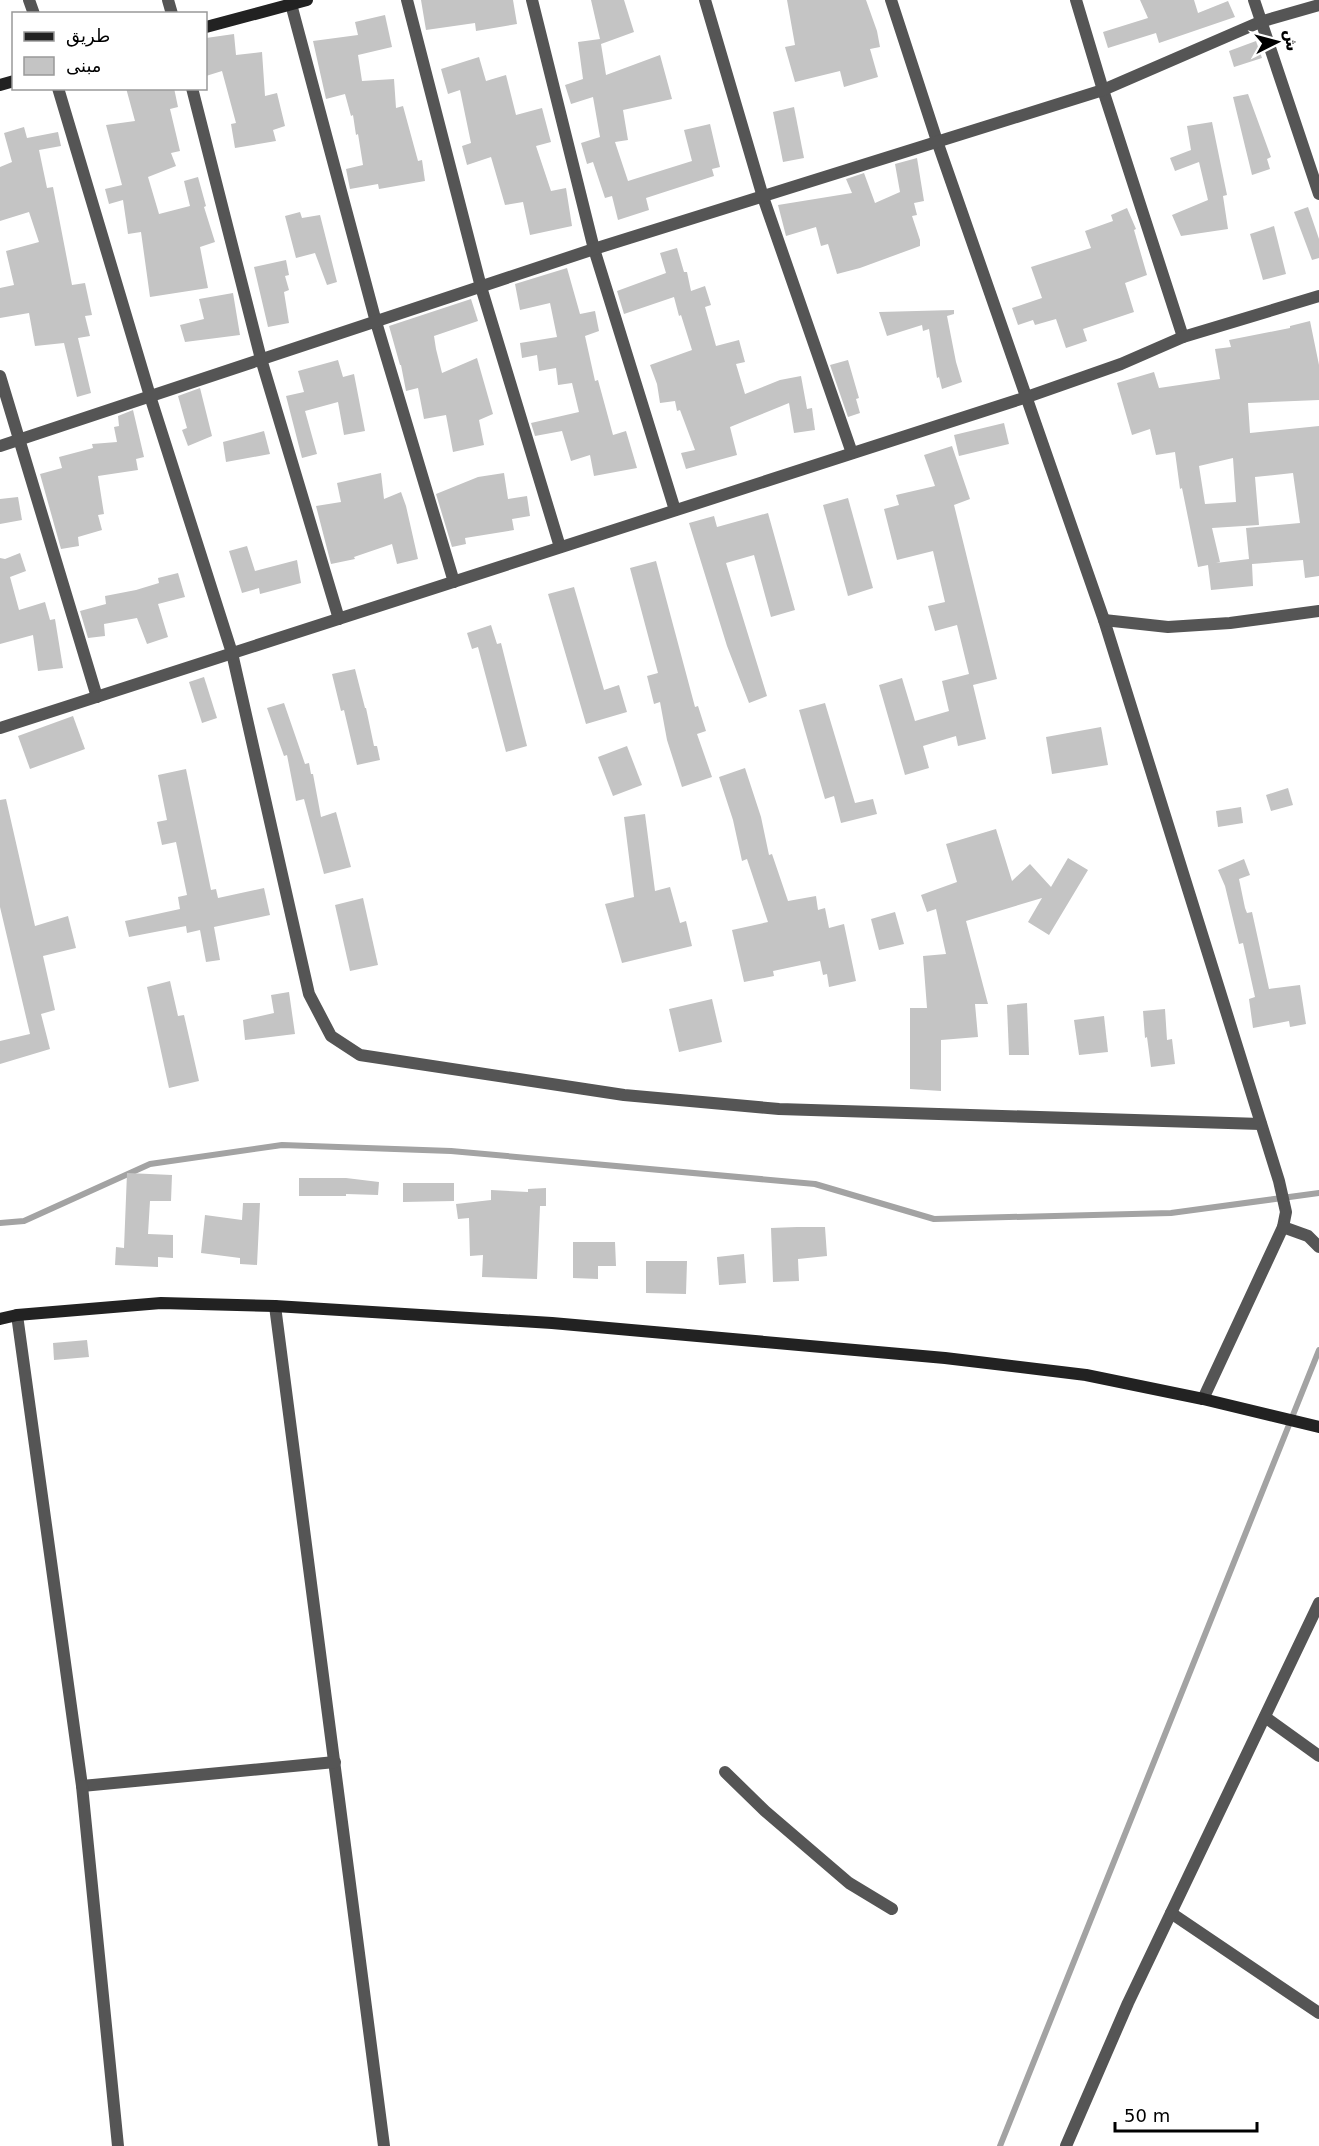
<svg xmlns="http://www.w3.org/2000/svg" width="1319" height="2146" viewBox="0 0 1319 2146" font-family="'DejaVu Sans',Vazirmatn,sans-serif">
<rect width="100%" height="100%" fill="#fff"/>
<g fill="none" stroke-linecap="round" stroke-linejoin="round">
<g stroke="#a3a3a3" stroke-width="6">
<polyline points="0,1223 24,1221 150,1164 282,1145 451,1151 815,1184 934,1219 1171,1213 1319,1193"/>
<polyline points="1000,2146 1319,1350"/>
</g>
</g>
<g fill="#c4c4c4" fill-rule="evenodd">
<polygon points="421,0 513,0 517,24 476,31 475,23 426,30"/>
<polygon points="591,0 624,0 634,32 601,44 606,75 660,55 672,99 623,110 628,140 615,142 628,181 692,161 684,130 710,124 720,167 712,169 714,176 646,198 649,210 618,220 612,196 605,198 593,162 587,164 581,143 600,137 593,97 571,104 565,85 583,79 578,42 600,39"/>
<polygon points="787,0 866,0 877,31 880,47 870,49 878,77 844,87 840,71 795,82 785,47 795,45"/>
<polygon points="1140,0 1194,0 1198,13 1228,1 1235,17 1159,43 1156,33 1108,48 1103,32 1148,18"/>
<polygon points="385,15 392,47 358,55 362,81 394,79 396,108 403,106 418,161 422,160 425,181 379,189 378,184 350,189 346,169 363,165 358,134 356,135 353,115 351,116 345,94 326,99 313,41 358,35 355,22"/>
<polygon points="234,34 236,55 262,52 265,96 277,93 285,126 273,130 276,141 235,148 231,124 236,123 222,71 206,76 206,38"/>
<polygon points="1256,41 1262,58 1234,67 1229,51"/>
<polygon points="479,57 486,81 506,75 516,115 542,108 551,142 536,146 551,191 566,188 572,226 530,235 523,202 505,205 491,157 467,165 462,146 471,143 460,90 448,94 441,69"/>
<polygon points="126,88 174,88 178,107 170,109 180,151 171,153 176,166 148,177 159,214 190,206 184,181 198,177 206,206 204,207 215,242 200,247 208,288 150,297 141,232 128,234 123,200 109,204 105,189 122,185 106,125 135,121"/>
<polygon points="1248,94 1271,157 1267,159 1270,169 1252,175 1233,97"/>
<polygon points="794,107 804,158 783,162 773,112"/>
<polygon points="1212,122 1227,195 1223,196 1228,229 1181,236 1172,215 1208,200 1199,162 1175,171 1170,158 1191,150 1187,126"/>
<polygon points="24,127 27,138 58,132 61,146 39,150 47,188 53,187 72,285 85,283 92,315 85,316 90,336 78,338 91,393 77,397 64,343 35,346 29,313 0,318 0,288 14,285 6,251 39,242 29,212 0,221 0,167 12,162 4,133"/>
<polygon points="917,158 924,201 914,203 917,215 912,216 920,240 920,246 860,268 837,274 828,244 821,246 816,227 786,236 778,205 852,193 846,179 864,173 875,203 900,192 895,164"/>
<polygon points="1308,207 1319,239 1319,258 1312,260 1294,212"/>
<polygon points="1127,208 1136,229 1134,230 1147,275 1125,283 1134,312 1083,329 1087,341 1066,348 1056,319 1035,325 1033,320 1018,325 1012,308 1042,298 1031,267 1091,248 1085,231 1113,221 1111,215"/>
<polygon points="300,212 302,218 320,215 337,282 327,285 315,253 296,258 285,216"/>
<polygon points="1274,226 1286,274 1263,280 1250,234"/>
<polygon points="677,248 684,272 687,272 691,291 705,286 711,305 705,307 716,346 739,340 745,362 736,364 745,394 780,380 801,376 807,409 812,408 815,430 794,433 789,403 730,427 737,455 686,469 681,453 695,450 680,410 677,411 675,401 660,403 657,384 650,365 692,350 681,315 679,316 674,297 624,314 617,291 666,273 660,253"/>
<polygon points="286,260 289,275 285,276 289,290 284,292 289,323 268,327 254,267"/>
<polygon points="567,268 580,314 595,311 599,331 585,336 595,381 598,380 613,435 626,431 637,468 594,476 590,455 571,461 562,431 535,436 531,423 579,412 572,383 558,385 556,368 539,371 537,355 522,358 520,343 557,337 550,303 520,310 515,284"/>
<polygon points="233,293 240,335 185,342 180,325 204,319 199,299"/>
<polygon points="471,299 478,321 434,336 436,349 442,373 477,358 493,414 479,420 484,445 453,452 446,415 424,419 418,388 406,391 401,365 400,365 389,326"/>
<polygon points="954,310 954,314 947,316 956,362 962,382 942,389 939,377 937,378 929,329 923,331 922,325 887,336 879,312"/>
<path d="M1310,321l9,44v35l-71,3 2,30 69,-7v150l-14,2 -2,-18 -51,4 1,22 -42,4 -3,-25 -10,2 -16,-79 -2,1 -5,-37 -19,3 -6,-26 -18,6 -15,-52 37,-11 5,16 61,-9 -5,-30 16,-2 -2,-7 61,-12v-2zM1233,458l3,44 -31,2 -6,-38zM1293,473l7,50 -54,5 3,31 -33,4 4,-1 -8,-34 47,-3 -4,-48z"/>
<polygon points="338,360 343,377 354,374 365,431 344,435 338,402 305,411 317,454 302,458 286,396 304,392 298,371"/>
<polygon points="848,360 859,398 856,399 860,413 848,417 830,365"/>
<polygon points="200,388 212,436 188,446 182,430 187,428 178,396"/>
<polygon points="133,410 144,457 136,459 138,470 98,476 104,514 98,515 102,530 78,537 79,546 61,549 40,474 62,468 59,457 93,448 92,444 117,442 114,427 119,426 118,416"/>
<polygon points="1004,423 1009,444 959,456 954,435"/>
<polygon points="264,431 270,454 226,462 223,442"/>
<polygon points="952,446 970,499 954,505 997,679 973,685 986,739 958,746 956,736 923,746 929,768 905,775 879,685 902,678 915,721 949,711 942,681 969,674 957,625 935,631 928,606 945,602 933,551 897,560 884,509 899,505 896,495 935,486 924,455"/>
<polygon points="381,473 384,499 401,492 406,506 418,559 397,564 392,544 354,557 355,559 331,564 316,506 341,502 337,483"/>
<polygon points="504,473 508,499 527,496 530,516 512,519 514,530 465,538 466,544 452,547 436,494 478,477"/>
<polygon points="18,497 22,520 0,524 0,499"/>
<polygon points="848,498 873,588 848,596 823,505"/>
<polygon points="768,513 795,610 771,617 754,555 726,563 767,696 749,703 727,646 689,523 714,516 717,527"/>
<polygon points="247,546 255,571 297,560 301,583 260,594 259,588 242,593 229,551"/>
<polygon points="20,553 26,571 10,577 19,610 45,602 50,620 55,619 63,668 38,671 33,635 0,644 0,558 5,559"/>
<polygon points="656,561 695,707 698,706 706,731 697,734 712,777 682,787 667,740 660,702 654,704 647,676 658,673 630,568"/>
<polygon points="178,573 185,597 158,604 168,637 147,644 137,618 104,624 105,636 88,638 80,611 106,604 105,596 136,590 159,583 158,578"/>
<polygon points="574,587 604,690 619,685 627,712 586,724 548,594"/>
<polygon points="491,625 497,644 501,643 527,746 506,752 478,647 472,649 467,633"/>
<polygon points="355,669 365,708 366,708 374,746 377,746 380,760 357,765 344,710 341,711 332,674"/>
<polygon points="204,677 217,718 202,723 189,682"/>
<polygon points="284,703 305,764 309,763 311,774 313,774 321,817 336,812 351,867 324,874 304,799 296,801 287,755 284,756 267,708"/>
<polygon points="825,703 855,803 873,799 877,814 841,823 834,796 825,799 799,710"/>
<polygon points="73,716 85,749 30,769 18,736"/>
<polygon points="1101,727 1108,765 1052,774 1046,737"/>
<polygon points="627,746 642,785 613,796 598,757"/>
<polygon points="745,768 761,817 769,855 772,854 788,901 816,896 818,910 825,908 829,928 844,924 856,981 829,987 827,974 823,975 820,961 773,971 774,976 744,982 732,930 768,922 747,859 742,861 733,820 719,777"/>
<polygon points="186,769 211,890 216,889 218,898 264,888 270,915 214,927 220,960 206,962 200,930 187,933 186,926 129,937 125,921 180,909 178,897 187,895 176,842 162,845 157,822 167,820 158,775"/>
<polygon points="1288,788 1293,805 1271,811 1266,795"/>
<polygon points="6,799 35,926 68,916 76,948 43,956 55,1010 41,1014 50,1049 0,1064 0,1041 30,1034 0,907 0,800"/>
<polygon points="1241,807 1243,823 1218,827 1216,811"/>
<polygon points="645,814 655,891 670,887 680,923 686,921 692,946 622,963 605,904 634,897 624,817"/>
<polygon points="996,829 1012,881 1030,864 1051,887 1068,858 1088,870 1049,935 1028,922 1042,898 966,921 988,1004 975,1004 978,1037 941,1040 941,1091 910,1089 910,1008 927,1008 923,956 946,954 936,909 927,912 921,895 957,882 946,844"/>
<polygon points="1244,859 1250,875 1239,879 1245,908 1247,913 1252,912 1269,989 1300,985 1306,1024 1290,1027 1289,1021 1253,1028 1249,999 1255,997 1243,943 1239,944 1225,886 1218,870"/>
<polygon points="363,898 378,965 350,971 335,905"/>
<polygon points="895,912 904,944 879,950 871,919"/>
<polygon points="170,981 178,1016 184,1015 199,1081 169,1088 147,987"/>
<polygon points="289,992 295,1034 245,1040 243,1020 274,1013 271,995"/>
<polygon points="712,999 722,1042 679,1052 669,1009"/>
<polygon points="1027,1003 1029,1055 1009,1055 1007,1005"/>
<polygon points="1165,1009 1167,1040 1172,1039 1175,1064 1151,1067 1147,1037 1145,1038 1143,1011"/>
<polygon points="1104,1016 1108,1052 1079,1055 1074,1020"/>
<polygon points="127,1173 172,1175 171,1201 150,1201 148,1234 173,1235 173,1258 158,1257 158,1267 115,1265 116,1247 124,1248"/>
<polygon points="299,1178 346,1178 379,1182 378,1195 346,1194 346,1196 299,1196"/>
<polygon points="403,1183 454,1183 454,1201 403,1202"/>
<polygon points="546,1188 546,1206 540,1206 537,1279 482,1277 483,1255 470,1256 469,1218 458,1219 456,1204 491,1200 491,1190 528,1192 528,1189"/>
<polygon points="243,1203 260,1203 257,1265 240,1264 240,1258 201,1253 205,1215 242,1220"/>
<polygon points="797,1227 825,1227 827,1256 798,1259 799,1281 773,1282 771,1228"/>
<polygon points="573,1242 615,1242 616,1266 598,1266 598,1279 573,1278"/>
<polygon points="744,1254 746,1283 719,1285 717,1257"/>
<polygon points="646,1261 687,1261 686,1294 646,1293"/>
<polygon points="87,1340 89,1357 54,1360 53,1343"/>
</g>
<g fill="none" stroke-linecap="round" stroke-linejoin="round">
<g stroke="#555" stroke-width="12">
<polyline points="29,0 34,14"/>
<polyline points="168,0 172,14"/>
<polyline points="407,0 481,287 560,547"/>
<polyline points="532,0 594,249 675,510"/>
<polyline points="705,0 763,197 852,453"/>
<polyline points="891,0 937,141 1104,620 1279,1181 1286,1212 1283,1227 1203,1399"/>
<polyline points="1076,0 1103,90 1183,337"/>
<polyline points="1254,0 1319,194"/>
<polyline points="291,4 376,322 454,582"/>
<polyline points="58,88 150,396 232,653 309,994 331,1036 360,1055 624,1095 779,1109 1261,1124"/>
<polyline points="192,88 261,359 339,619"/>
<polyline points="0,376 97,697"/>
<polyline points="0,446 594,249 1103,90 1260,22 1319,5"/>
<polyline points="1104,620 1168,627 1230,623 1319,611"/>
<polyline points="0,728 1027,397 1121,364 1183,337 1319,296"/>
<polyline points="1283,1227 1308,1236 1319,1247"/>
<polyline points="275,1306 384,2146"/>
<polyline points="17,1315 82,1786 335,1762"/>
<polyline points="1265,1717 1319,1756"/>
<polyline points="725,1772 765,1811 849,1883 892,1909"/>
<polyline points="82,1786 118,2146"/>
<polyline points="1171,1913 1319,2013"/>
<polyline points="1066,2146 1128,2003 1319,1603"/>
</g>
<g stroke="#222" stroke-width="12">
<polyline points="206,27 307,0"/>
<polyline points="0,85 14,81"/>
<polyline points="0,1319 17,1315 161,1303 275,1306 552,1323 945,1358 1086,1375 1203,1399 1319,1427"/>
</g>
</g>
<rect x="12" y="12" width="195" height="78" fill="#ffffff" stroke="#999999" stroke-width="1.5"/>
<rect x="24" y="32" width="30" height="9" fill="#222222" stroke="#999999" stroke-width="1.5"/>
<text x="66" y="42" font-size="18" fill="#000000">طريق</text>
<rect x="24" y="57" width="30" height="18" fill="#c4c4c4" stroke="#999999" stroke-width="1.5"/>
<text x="66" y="72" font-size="18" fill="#000000">مبنى</text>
<g transform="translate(1277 42) rotate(84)" stroke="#ffffff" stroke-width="4.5" paint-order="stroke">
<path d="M0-4.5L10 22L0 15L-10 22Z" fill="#000000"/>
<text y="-9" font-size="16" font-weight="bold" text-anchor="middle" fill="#000000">ش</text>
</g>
<path d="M1115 2122v9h142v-9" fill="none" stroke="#000000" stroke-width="3"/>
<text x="1124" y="2122" font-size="18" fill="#000000" stroke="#ffffff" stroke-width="4.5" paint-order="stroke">50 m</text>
</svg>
